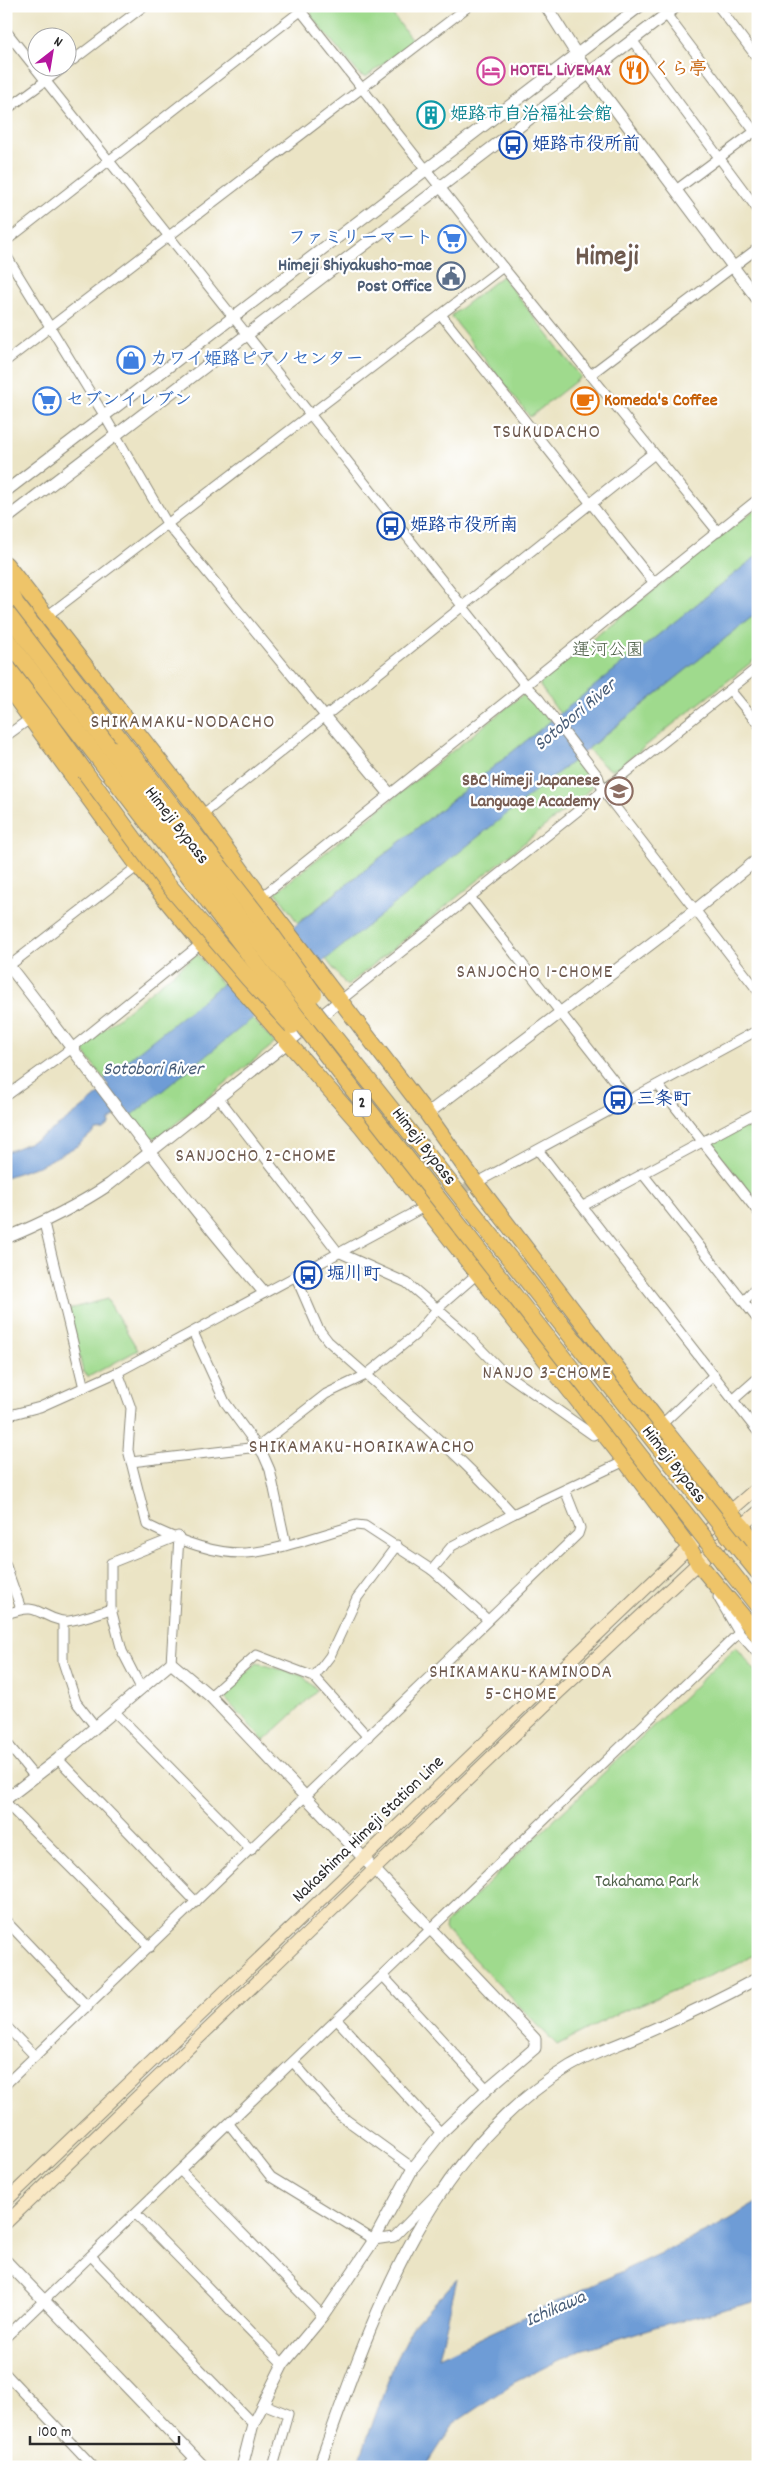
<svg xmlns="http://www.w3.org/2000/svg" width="764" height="2473" viewBox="0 0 764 2473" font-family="Dekko,'Klee One',sans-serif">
<rect width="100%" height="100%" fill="#fff"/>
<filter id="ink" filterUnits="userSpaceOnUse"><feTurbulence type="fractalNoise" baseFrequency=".02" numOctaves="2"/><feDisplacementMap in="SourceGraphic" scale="10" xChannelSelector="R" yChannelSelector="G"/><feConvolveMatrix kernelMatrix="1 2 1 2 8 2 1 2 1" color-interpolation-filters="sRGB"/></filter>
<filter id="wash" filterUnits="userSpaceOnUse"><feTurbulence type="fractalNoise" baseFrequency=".0096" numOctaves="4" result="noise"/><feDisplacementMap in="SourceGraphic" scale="20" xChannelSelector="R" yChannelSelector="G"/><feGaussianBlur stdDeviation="1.12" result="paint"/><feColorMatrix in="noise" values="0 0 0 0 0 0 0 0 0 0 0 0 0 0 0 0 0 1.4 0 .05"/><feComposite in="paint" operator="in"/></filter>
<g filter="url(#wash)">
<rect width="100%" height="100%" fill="#ebe4c5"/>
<g fill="#9fda8d" stroke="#65825c">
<polygon points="315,6 386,6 413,41 366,77 360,75 311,16 312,9"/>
<polygon points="502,276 581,377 530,417 451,316"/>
<polygon points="758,507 758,555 560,714 540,686 541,680"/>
<polygon points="758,612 758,657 619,767 611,770 602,764 588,749"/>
<polygon points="525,693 533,697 551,721 298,923 276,892"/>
<polygon points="579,756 590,772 592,786 586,793 347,986 325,958"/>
<polygon points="197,954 223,985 104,1079 81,1048"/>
<polygon points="252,1018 275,1043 158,1138 146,1136 131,1116"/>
<polygon points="758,1118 758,1202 713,1147 713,1140"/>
<polygon points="107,1299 138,1350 88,1377 83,1372 69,1309"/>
<polygon points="736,1647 758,1674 758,1952 738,1964 617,2014 557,2045 445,1929 446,1923"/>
<polygon points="257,1663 303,1676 317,1691 264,1741 222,1695"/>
</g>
<g fill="#6e9cd6" stroke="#4c6480">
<path d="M758,555v57l-627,504 -6,-8 -16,13v3l-6,5 -7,1 -19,16 -36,19 -35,12v-25c42,-14 69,-38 103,-66l-5,-7z"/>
<polygon points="758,2202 758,2301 658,2326 578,2351 515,2382 454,2423 426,2467 357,2467 395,2361 412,2327 457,2279 439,2357 714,2228"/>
</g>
</g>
<g filter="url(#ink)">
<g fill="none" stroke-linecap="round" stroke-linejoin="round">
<polyline stroke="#c5bfa6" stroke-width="9" stroke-dasharray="9 4.5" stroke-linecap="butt" points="438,1201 476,1183"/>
<g stroke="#8b8878" stroke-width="11">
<g id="minor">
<polyline points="297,6 503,267 718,532"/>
<polyline points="718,6 758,59"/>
<polyline points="666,14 758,136"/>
<polyline points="6,31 525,685 539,699 598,776 603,791 758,991"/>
<polyline points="632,40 758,210"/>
<polyline points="68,64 144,6"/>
<polyline points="6,110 63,68"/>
<polyline points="676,190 758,129"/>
<polyline points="6,241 307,6"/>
<polyline points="6,255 104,415 168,525 325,716"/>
<polyline points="442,316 654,583"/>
<polyline points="6,361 469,6"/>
<polyline points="590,375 758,248"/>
<polyline points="47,616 503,267"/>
<polyline points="730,690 758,724"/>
<polyline points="6,736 31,718"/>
<polyline points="202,815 590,504"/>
<polyline points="470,897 629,1100"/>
<polyline points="259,899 758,499"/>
<polyline points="9,966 138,866"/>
<polyline points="341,1000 758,667"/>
<polyline points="658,1085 758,1212"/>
<polyline points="6,1096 72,1048 228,922"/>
<polyline points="218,1097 338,1252 407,1283 464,1332 502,1371 593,1435 601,1431"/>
<polyline points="538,1150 758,1432"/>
<polyline points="642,1173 758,1320"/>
<polyline points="476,1183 758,1030"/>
<polyline points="583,1206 758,1112"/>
<polyline points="44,1223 84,1388"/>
<path d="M295,1275l23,53 10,13c63,56 128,110 185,173"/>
<polyline points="744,1301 758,1286"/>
<polyline points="193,1332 225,1402 263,1454 270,1470 286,1545"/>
<path d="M118,1372l13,36 -3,42 19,75c28,14 66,29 98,28 31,-1 80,-20 111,-28l9,1 67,44 56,50"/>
<polyline points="733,1400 758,1378"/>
<polyline points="6,1416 40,1407 118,1372 424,1207"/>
<polyline points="661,1425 714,1375"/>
<polyline points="131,1462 258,1447 326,1394 366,1375 415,1335 438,1308 477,1274"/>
<polyline points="6,1566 21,1609"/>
<polyline points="432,1570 452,1546 513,1514 625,1461"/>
<polyline points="718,1597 739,1633 758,1654"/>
<path d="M6,1614c35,-12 27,0 56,7 9,2 39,-9 49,-12"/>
<polyline points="63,1621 63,1662 76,1702 95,1726"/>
<polyline points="171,1663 179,1537"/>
<polyline points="314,1677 330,1656 357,1598 397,1545"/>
<polyline points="141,1688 122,1651 111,1609 111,1563 178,1536"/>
<polyline points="210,1696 256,1655 314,1677 368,1737"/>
<polyline points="114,1711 251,1850"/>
<polyline points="6,1742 34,1776"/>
<polyline points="58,1759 196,1902"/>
<polyline points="6,1803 150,1947"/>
<polyline points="6,1921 88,2007"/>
<polyline points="383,1976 487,2089"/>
<polyline points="337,2020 441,2133"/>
<polyline points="6,2026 35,2056"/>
<polyline points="293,2062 341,2116 413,2168"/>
<polyline points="6,2084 578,1534 580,1528 565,1490"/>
<polyline points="229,2124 271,2177 374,2240 394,2237 437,2193"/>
<polyline points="181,2171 323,2316"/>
<polyline points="136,2214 283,2364"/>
<polyline points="91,2256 253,2424"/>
<polyline points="6,2337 739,1633"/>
<polyline points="6,2374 94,2467"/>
<polyline points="263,2404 288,2414 273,2467"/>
<polyline points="186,2467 195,2458"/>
</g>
</g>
<g stroke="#8b8878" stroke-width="13">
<g id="tertiary">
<polyline points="546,6 589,74 758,300"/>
<polyline points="6,491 640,6"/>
<polyline points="590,504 653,454"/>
<polyline points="6,519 677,6"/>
<polyline points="325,716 389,793"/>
<path d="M6,962c86,110 166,225 258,330"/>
<polyline points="427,1114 694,911 758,859"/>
<path d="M6,1238c37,-15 71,-32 104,-54l231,-184"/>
<polyline points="6,1799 58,1759 171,1663 210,1696 535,2039 535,2048 487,2089 441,2133 413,2168 374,2240 323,2316 283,2364 253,2424 242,2467"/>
<polyline points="6,2261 204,2467"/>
<path d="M319,2467c53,-150 108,-314 251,-401 22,-13 49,-21 73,-32 39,-17 77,-35 115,-56"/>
</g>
</g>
<g stroke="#8b8878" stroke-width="14">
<g id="secondary">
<polyline points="6,2201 689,1547 758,1487"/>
<polyline points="6,2223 558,1693 698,1563 758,1512"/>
</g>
</g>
<g stroke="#8b8878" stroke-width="17">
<g id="trunk">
<polyline points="6,564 202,815 261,897 427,1114 476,1183 661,1425 742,1526"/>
<polyline points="6,685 138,866 201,943 362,1127 625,1461 689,1547 698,1563"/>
</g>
</g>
<g stroke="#8b8878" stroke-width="18">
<g id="motorway">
<polyline points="6,583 16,604 123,743"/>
<polyline points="6,660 85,772"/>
<polyline points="742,1526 758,1547"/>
<polyline points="741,1551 758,1572"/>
<polyline points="698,1563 758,1635"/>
<polyline points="724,1563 758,1606"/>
</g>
</g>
<use href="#minor" stroke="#fff" stroke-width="9"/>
<use href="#tertiary" stroke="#fff" stroke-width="11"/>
<use href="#secondary" stroke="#f8e7c3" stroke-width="12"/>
<use href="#trunk" stroke="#eec469" stroke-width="15"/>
<use href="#motorway" stroke="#eec469" stroke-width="16"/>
<g stroke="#8b8878" stroke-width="18" stroke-linecap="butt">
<g id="motorway-bridge">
<polyline points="6,612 233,909 741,1551"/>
<polyline points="6,638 354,1091 724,1563"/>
<polyline points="123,743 259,917 314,994"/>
<polyline points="85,772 165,881 248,978 292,1026"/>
</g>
</g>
<use href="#motorway-bridge" stroke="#eec469" stroke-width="16"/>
</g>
</g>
<defs>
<g id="restaurant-ring" transform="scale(1.4375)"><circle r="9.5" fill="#fff" stroke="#e8710a" stroke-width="1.5"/><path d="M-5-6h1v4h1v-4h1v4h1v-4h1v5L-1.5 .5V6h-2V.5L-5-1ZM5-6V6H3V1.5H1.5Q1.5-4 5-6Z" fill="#e8710a"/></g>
<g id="hotel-ring" transform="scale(1.4375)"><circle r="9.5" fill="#fff" stroke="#d1479c" stroke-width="1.5"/><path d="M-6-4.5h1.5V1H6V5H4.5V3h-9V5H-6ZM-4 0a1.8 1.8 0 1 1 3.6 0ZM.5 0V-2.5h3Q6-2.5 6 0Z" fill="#d1479c"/></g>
<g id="building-ring" transform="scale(1.4375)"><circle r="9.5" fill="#fff" stroke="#0f9aa8" stroke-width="1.5"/><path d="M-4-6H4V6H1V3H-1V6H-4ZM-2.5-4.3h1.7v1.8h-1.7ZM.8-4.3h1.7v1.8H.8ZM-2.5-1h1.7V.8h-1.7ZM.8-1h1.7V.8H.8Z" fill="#0f9aa8"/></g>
<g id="bus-ring" transform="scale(1.4375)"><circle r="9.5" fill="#fff" stroke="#1a4fb4" stroke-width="1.5"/><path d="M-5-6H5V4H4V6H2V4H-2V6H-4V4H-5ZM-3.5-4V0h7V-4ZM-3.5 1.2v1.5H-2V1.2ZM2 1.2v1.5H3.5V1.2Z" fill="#1a4fb4"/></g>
<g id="supermarket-ring" transform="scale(1.4375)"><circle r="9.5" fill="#fff" stroke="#3f7fe0" stroke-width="1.5"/><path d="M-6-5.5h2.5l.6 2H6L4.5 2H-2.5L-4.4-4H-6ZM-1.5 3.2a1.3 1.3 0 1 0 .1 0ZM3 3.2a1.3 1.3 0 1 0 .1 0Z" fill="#3f7fe0"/></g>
<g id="civic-ring" transform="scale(1.4375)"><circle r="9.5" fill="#fff" stroke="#5c6f8a" stroke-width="1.5"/><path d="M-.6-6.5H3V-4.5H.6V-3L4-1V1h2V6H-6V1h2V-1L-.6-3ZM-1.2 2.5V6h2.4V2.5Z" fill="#5c6f8a"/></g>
<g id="shop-ring" transform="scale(1.4375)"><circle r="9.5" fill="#fff" stroke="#3f7fe0" stroke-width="1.5"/><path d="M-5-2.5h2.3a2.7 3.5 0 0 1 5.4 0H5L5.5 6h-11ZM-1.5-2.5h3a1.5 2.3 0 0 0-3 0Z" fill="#3f7fe0"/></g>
<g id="cafe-ring" transform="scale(1.4375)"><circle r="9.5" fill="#fff" stroke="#e8710a" stroke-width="1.5"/><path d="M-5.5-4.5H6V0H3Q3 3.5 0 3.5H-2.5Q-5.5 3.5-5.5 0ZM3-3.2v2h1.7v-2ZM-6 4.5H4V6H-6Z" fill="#e8710a"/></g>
<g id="school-ring" transform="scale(1.4375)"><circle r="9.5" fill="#fff" stroke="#8d6e63" stroke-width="1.5"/><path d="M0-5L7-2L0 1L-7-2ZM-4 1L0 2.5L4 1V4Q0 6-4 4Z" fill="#8d6e63"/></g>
</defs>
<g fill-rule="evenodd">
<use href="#restaurant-ring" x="634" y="70"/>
<use href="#hotel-ring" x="491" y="71"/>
<use href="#building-ring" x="431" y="115"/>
<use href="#bus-ring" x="513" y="145"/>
<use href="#supermarket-ring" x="452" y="239"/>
<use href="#civic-ring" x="451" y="276"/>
<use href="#shop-ring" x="131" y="360"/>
<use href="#supermarket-ring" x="47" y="401"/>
<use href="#cafe-ring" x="585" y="401"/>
<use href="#bus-ring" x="391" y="526"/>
<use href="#school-ring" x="619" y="791"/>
<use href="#bus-ring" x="618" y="1100"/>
<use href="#bus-ring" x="308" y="1275"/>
</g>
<g text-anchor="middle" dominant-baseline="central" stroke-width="4.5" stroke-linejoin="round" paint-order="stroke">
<rect fill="#fff" stroke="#6b6b6b" stroke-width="1" x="353" y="1089.5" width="18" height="27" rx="4"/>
<g font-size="16" font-weight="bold" fill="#2b2b2b">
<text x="362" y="1103">2</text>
</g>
<g font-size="18" font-weight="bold" fill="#c56008" stroke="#fff" text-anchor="start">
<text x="653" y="70">くら亭</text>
<text x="604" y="401">Komeda's Coffee</text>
</g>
<g font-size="18" font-weight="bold" fill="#b23c85" stroke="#fff" text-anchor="start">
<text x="510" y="71">HOTEL LiVEMAX</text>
</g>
<g font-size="18" font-weight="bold" fill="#0d838f" stroke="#fff" text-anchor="start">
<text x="450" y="115">姫路市自治福祉会館</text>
</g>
<g font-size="18" font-weight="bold" fill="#164399" stroke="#fff" text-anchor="start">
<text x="532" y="145">姫路市役所前</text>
<text x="410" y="526">姫路市役所南</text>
<text x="637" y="1100">三条町</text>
<text x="327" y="1275">堀川町</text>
</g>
<g font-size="18" font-weight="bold" fill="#366cbe" stroke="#fff" text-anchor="start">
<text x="433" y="239" text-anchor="end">ファミリーマート</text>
<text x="150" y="360">カワイ姫路ピアノセンター</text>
<text x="66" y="401">セブンイレブン</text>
</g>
<g font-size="18" font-weight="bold" fill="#4e5e75" stroke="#fff" text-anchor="end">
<text x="432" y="266">Himeji Shiyakusho-mae<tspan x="432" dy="21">Post Office</tspan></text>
</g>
<g font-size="18" fill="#4e6048" stroke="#fff">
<text x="608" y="651">運河公園</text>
<text x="647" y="1882">Takahama Park</text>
</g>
<g font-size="18" font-weight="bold" fill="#785e54" stroke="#fff" text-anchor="end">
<text x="600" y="781">SBC Himeji Japanese<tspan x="600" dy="21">Language Academy</tspan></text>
</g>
<g font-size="18" fill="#2b2b2b" stroke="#fff">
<text transform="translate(176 826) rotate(52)">Himeji Bypass</text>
<text transform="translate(423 1147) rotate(52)">Himeji Bypass</text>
<text transform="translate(673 1465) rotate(52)">Himeji Bypass</text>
<text transform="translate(369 1830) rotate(-44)">Nakashima Himeji Station Line</text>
</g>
<g font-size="19" font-style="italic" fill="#495e78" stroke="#fff">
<text transform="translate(576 716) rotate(-40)">Sotobori River</text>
<text x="153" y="1070">Sotobori River</text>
<text transform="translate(556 2310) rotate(-24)">Ichikawa</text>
</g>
<g font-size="19" letter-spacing="1" fill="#6e5a4f" stroke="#fff">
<text x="535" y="973">SANJOCHO 1-CHOME</text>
<text x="256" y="1157">SANJOCHO 2-CHOME</text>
<text x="547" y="1374">NANJO 3-CHOME</text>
<text x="521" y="1673">SHIKAMAKU-KAMINODA<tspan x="521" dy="22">5-CHOME</tspan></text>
</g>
<g font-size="20" letter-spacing="1" fill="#6e5a4f" stroke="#fff">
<text x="547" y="433">TSUKUDACHO</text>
<text x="183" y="723">SHIKAMAKU-NODACHO</text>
<text x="362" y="1448">SHIKAMAKU-HORIKAWACHO</text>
</g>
<g font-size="28" font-weight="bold" fill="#6e5a4f" stroke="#fff">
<text x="607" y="259">Himeji</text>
</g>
</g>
<rect width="764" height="2473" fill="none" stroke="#fff" stroke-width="25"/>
<g transform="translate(52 52) rotate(31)"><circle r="24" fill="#ffffff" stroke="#aaaaaa"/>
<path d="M0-4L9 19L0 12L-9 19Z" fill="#b5179e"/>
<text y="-8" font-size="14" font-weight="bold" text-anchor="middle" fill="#2b2b2b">N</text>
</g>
<path d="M30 2436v8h149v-8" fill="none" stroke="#2b2b2b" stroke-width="2.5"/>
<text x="38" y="2436" font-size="15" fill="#2b2b2b" stroke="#ffffff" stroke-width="4" paint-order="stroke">100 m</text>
</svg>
